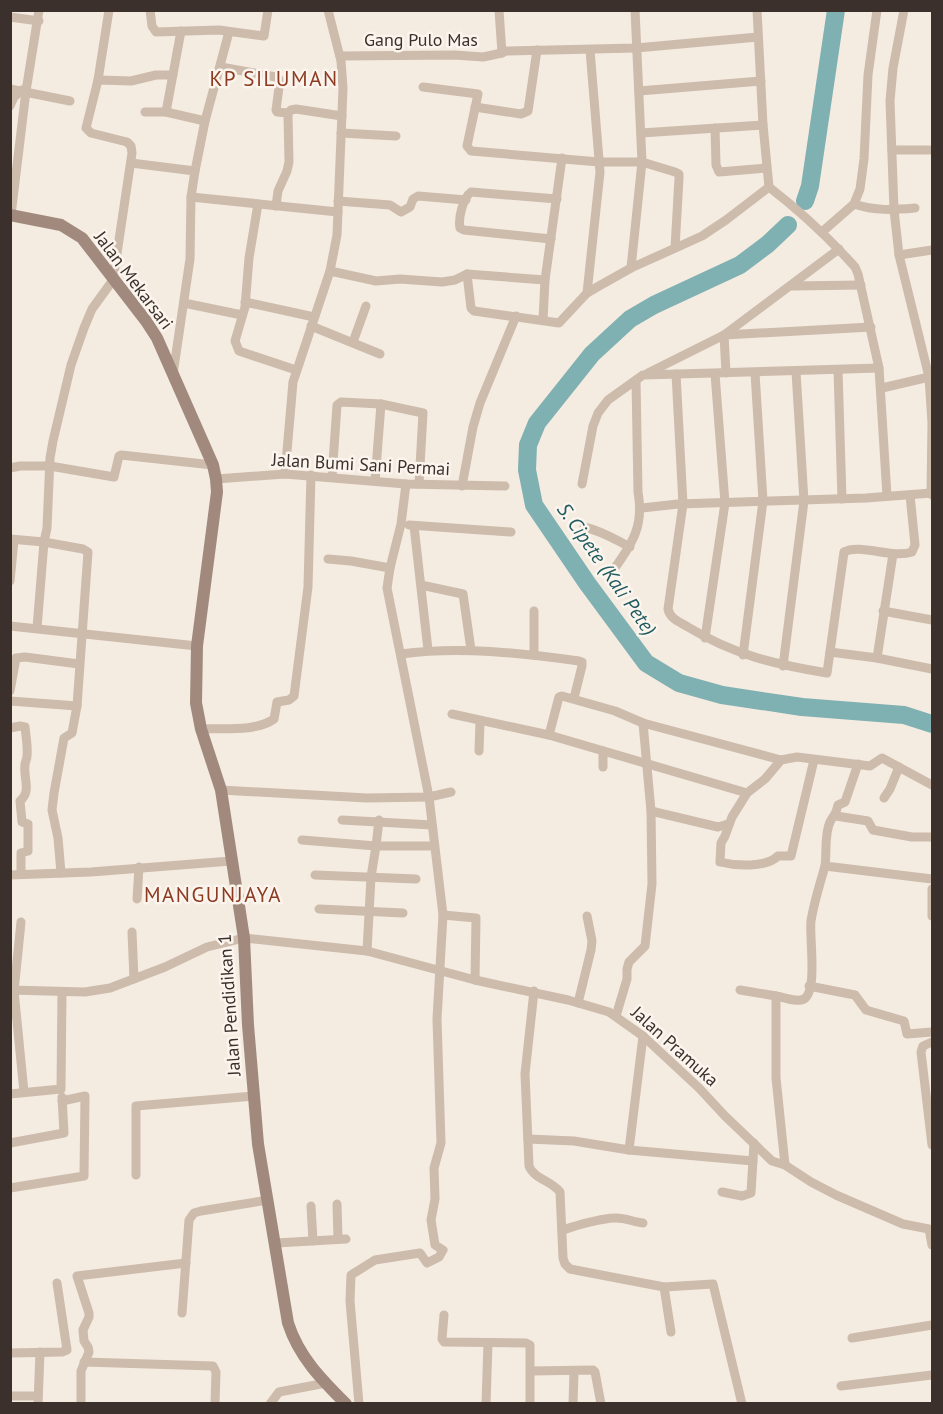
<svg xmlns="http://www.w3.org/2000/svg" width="943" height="1414" viewBox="0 0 943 1414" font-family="'PT Sans',sans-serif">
<rect width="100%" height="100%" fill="#f4ebe1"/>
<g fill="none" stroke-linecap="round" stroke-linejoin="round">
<g stroke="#7fb0b2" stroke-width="18">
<polyline points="805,201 810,186 836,10"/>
<polyline points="788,225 768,244 740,265 654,305 630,319 592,354 537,423 528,445 527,470 534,505 587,583 646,663 679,683 722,695 802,707 904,715 932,724"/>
</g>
<g stroke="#cdbbac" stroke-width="9">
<polyline points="150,10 152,26 156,32 219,30 264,36 268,10"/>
<polyline points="499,10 502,53"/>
<path d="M757,10l6,115 6,62c31,24 60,51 86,80l3,7 21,94 8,128"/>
<polyline points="904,10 893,68 890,101 894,210 899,255 929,377 932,423 931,493 932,495"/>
<polyline points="10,17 39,21"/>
<polyline points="340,56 455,55 483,57 502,53 506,51 636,48 758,37"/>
<polyline points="221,67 276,77 280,80 276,110 277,112 288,113 288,115 289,162 287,171 278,191 276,206"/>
<polyline points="98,80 131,81 156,75 173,75"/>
<polyline points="423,87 478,94 467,146 471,151 599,162 642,162 675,172 679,174 679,178 675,248"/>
<polyline points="10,89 70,101"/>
<polyline points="639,91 761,81"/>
<polyline points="10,106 14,97 22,90"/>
<polyline points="475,107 521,114 528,111 537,50"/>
<polyline points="145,112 166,112 205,121"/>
<polyline points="166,112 181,31"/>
<polyline points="288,113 291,110 296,109 342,116"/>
<polyline points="715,128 716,165 719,172 766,168"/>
<polyline points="341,133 396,136"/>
<polyline points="641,133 763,125"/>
<polyline points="892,150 932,150"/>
<polyline points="131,163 195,171"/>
<polyline points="191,197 338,212"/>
<polyline points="338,201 390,205 401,212 410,207 413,199 418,196 466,200"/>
<polyline points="258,204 249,258 245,307 235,341 239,351 296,370"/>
<path d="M854,204c21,7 39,6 61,4"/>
<polyline points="11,215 26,91 39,10"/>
<polyline points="822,232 854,204 860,189 864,159 868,75 877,10"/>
<path d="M551,239l-87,-9 -4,-2c-2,-10 3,-30 11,-36l86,7"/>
<polyline points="899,255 932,250"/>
<polyline points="631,268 642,162 635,10"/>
<polyline points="330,271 376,281 400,279 442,282 455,280 467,274"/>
<polyline points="545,280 467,274 471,308 474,311 559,323 587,293 599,286 631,268 702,236 726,220 769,187"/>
<polyline points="792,286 861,285"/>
<polyline points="587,293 600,172 590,50"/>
<polyline points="245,302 314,317"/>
<polyline points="184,303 242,315"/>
<polyline points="543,320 545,280 562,158"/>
<polyline points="311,326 380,354"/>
<polyline points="353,342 366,306"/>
<polyline points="838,370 842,499"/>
<polyline points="648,373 724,335 839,249"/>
<polyline points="726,373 724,335 871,327"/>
<polyline points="173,374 190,259 191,197 195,171 205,121 229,32"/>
<path d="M676,374l7,130 -15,105c2,10 12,13 20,18 46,28 86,37 139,46l17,-121c16,-9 48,7 68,0l3,-7 -5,-50"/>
<polyline points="882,388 929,377"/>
<polyline points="10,468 20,466 50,466 114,477 119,456 121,455 213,465"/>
<polyline points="285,474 293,382 330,271 337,235 343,88 341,61 328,10"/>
<polyline points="332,477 337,405 341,402 381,404 423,413 419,484"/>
<polyline points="216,479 285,474 406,484 505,486"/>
<polyline points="375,481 381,404"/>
<polyline points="582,484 593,426 598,413 608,400 643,375 879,368"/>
<polyline points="462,486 473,427 480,403 516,316"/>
<polyline points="642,508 678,504 866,498 932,493"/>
<polyline points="409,525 511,532"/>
<polyline points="414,526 428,650"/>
<path d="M584,527c18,4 30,12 46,20"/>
<polyline points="10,539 44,542 83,549 88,552 77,706 72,733 64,738 54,793 52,810 58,838 61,873"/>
<polyline points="328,559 351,561 390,568"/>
<path d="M614,569c19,-26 30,-44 24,-77l-2,-112"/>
<polyline points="10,581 14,540"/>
<polyline points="421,585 463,594 471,650"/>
<polyline points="883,611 932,620"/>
<polyline points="10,626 197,646"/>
<polyline points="37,628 44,542 47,528 50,458 53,441 71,365 84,328 92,309 113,280 132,153 131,146 127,142 91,133 86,128 98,80 109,10"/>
<polyline points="705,638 725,503 715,374"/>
<polyline points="830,652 877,658 932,669"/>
<path d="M401,654c59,-8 119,-1 178,7l3,1v4l-8,32"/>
<polyline points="534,655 534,611"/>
<polyline points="743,655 763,501 755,373"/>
<polyline points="877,658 893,554"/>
<polyline points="783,666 804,501 796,372"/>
<polyline points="10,691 16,658 25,657 79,664"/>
<polyline points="10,701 77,706"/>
<polyline points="452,714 549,735 747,793"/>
<path d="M10,728l10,-2 5,1c1,10 3,20 2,29 0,3 -2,6 -2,9 -2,13 7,26 -5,36l2,21 6,2v27l-7,2v21"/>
<path d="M201,729c22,-1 55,3 73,-10l3,-17 12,-2 5,-4 14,-109 3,-112"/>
<polyline points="549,735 559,697 562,696 615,711 643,723 781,760"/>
<polyline points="479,751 480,722"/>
<polyline points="603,751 603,767"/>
<path d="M814,760l-23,96h-13c-12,12 -42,10 -58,6l1,-19 4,-7 7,-19 15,-24 18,-14 16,-19 16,-3 73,9 12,-8 50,27"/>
<path d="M858,764l-13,38 -7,3c-3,12 -4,9 -8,17 -6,13 -3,30 -5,44l107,13"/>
<polyline points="221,790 367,798 429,797 451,792"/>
<polyline points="884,798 890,789 899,767"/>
<polyline points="651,811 718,827 728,824"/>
<polyline points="836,816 868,821 873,830 912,837 932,837"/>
<polyline points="342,820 432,825"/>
<polyline points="302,840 376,846 379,820"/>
<polyline points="10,875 91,872 231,861"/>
<polyline points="315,875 416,879"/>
<polyline points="932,889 932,916"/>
<polyline points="137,899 139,867"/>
<polyline points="319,909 403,913"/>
<polyline points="443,915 476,918 475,980"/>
<polyline points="21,922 14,991 24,1092"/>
<polyline points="132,932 134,979"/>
<polyline points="367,951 371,877 376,846 434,846"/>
<polyline points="809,986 855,995 866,1010 904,1021 907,1034 932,1032"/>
<polyline points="10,990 85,992 110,988 165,967 207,947 244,938 367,951 475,980 568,1000 609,1012 643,1036 699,1088 725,1116 772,1161 785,1165 811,1182 836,1195 903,1224 929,1229 932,1245"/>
<polyline points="740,990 776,996"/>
<path d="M534,991l-9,83 4,92c5,13 23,15 31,26l3,66 2,6 5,5 94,18 49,-3 29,120"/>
<polyline points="578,1003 591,950 592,941 587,916"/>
<polyline points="616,1016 627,979 627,969 629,962 645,946 652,884 651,811 643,723"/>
<polyline points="932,1042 923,1046 921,1052 932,1145"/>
<polyline points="10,1094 61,1089 62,992"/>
<polyline points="528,1139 574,1141 629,1150 753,1161"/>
<polyline points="10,1143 64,1133 62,1097"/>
<polyline points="629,1150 643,1036"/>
<path d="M785,1165l-9,-87v-82c7,1 21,7 28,3 14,-8 5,-63 7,-78 3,-19 9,-37 14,-55"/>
<polyline points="136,1175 136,1106 254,1096"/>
<polyline points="10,1188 84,1176 85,1096 62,1101"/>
<polyline points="722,1192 742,1196 751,1193 754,1143"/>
<polyline points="337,1204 338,1239"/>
<polyline points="311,1206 313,1241"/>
<path d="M562,1230c17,-5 34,-11 52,-12 10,-1 19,4 29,5"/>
<polyline points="276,1243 346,1239"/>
<polyline points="664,1287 671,1332"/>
<polyline points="182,1313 189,1220 194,1213 201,1211 268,1200"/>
<polyline points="444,1315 442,1339 444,1342 526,1343 530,1345 530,1404"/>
<polyline points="852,1338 932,1325"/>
<polyline points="10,1353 62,1352 67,1350 57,1283"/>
<polyline points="84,1362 213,1366 216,1372 215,1404"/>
<polyline points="531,1371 593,1370 595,1372 601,1404"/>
<polyline points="841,1386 932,1375"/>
<polyline points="10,1396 38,1396"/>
<polyline points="38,1404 40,1352"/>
<polyline points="81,1404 81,1371 89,1352 88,1347 84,1341 83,1330 89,1317 89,1313 77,1276 186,1263"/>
<polyline points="270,1404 279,1392 326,1383"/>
<polyline points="359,1404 350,1301 351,1275 375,1260 420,1253 427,1263 439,1257 443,1250 435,1245 431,1220 435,1199 434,1168 441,1143 437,1019 443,915 429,797 387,588 390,568 401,524 406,484"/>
<polyline points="486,1404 488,1343"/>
<polyline points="573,1404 574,1372"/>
</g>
<path stroke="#a18a7d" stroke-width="12" d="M10,215l51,10 21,13 64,83 11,17 56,127 3,14 1,13 -20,154 -1,57 5,26 20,61 23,148 4,87 10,119 30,179c11,34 33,56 58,81"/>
</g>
<g text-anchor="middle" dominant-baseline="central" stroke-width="5" stroke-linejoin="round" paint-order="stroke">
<g font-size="18" fill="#3b302b" stroke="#fbf5ee">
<text x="421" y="39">Gang Pulo Mas</text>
<text transform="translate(134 280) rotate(53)">Jalan Mekarsari</text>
<text transform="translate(361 464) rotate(3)">Jalan Bumi Sani Permai</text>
<text transform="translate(229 1005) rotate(-94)">Jalan Pendidikan 1</text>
<text transform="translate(675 1046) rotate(42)">Jalan Pramuka</text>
</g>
<g font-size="20" font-style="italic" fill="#1f5a5e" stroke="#fbf5ee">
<text transform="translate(607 569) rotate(55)">S. Cipete (Kali Pete)</text>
</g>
<g font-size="21" letter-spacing="1.5" fill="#8c3b22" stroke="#fbf5ee">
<text x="274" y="78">KP SILUMAN</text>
<text x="213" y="894">MANGUNJAYA</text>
</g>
</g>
<rect width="943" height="1414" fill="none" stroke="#3b302b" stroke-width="24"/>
</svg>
